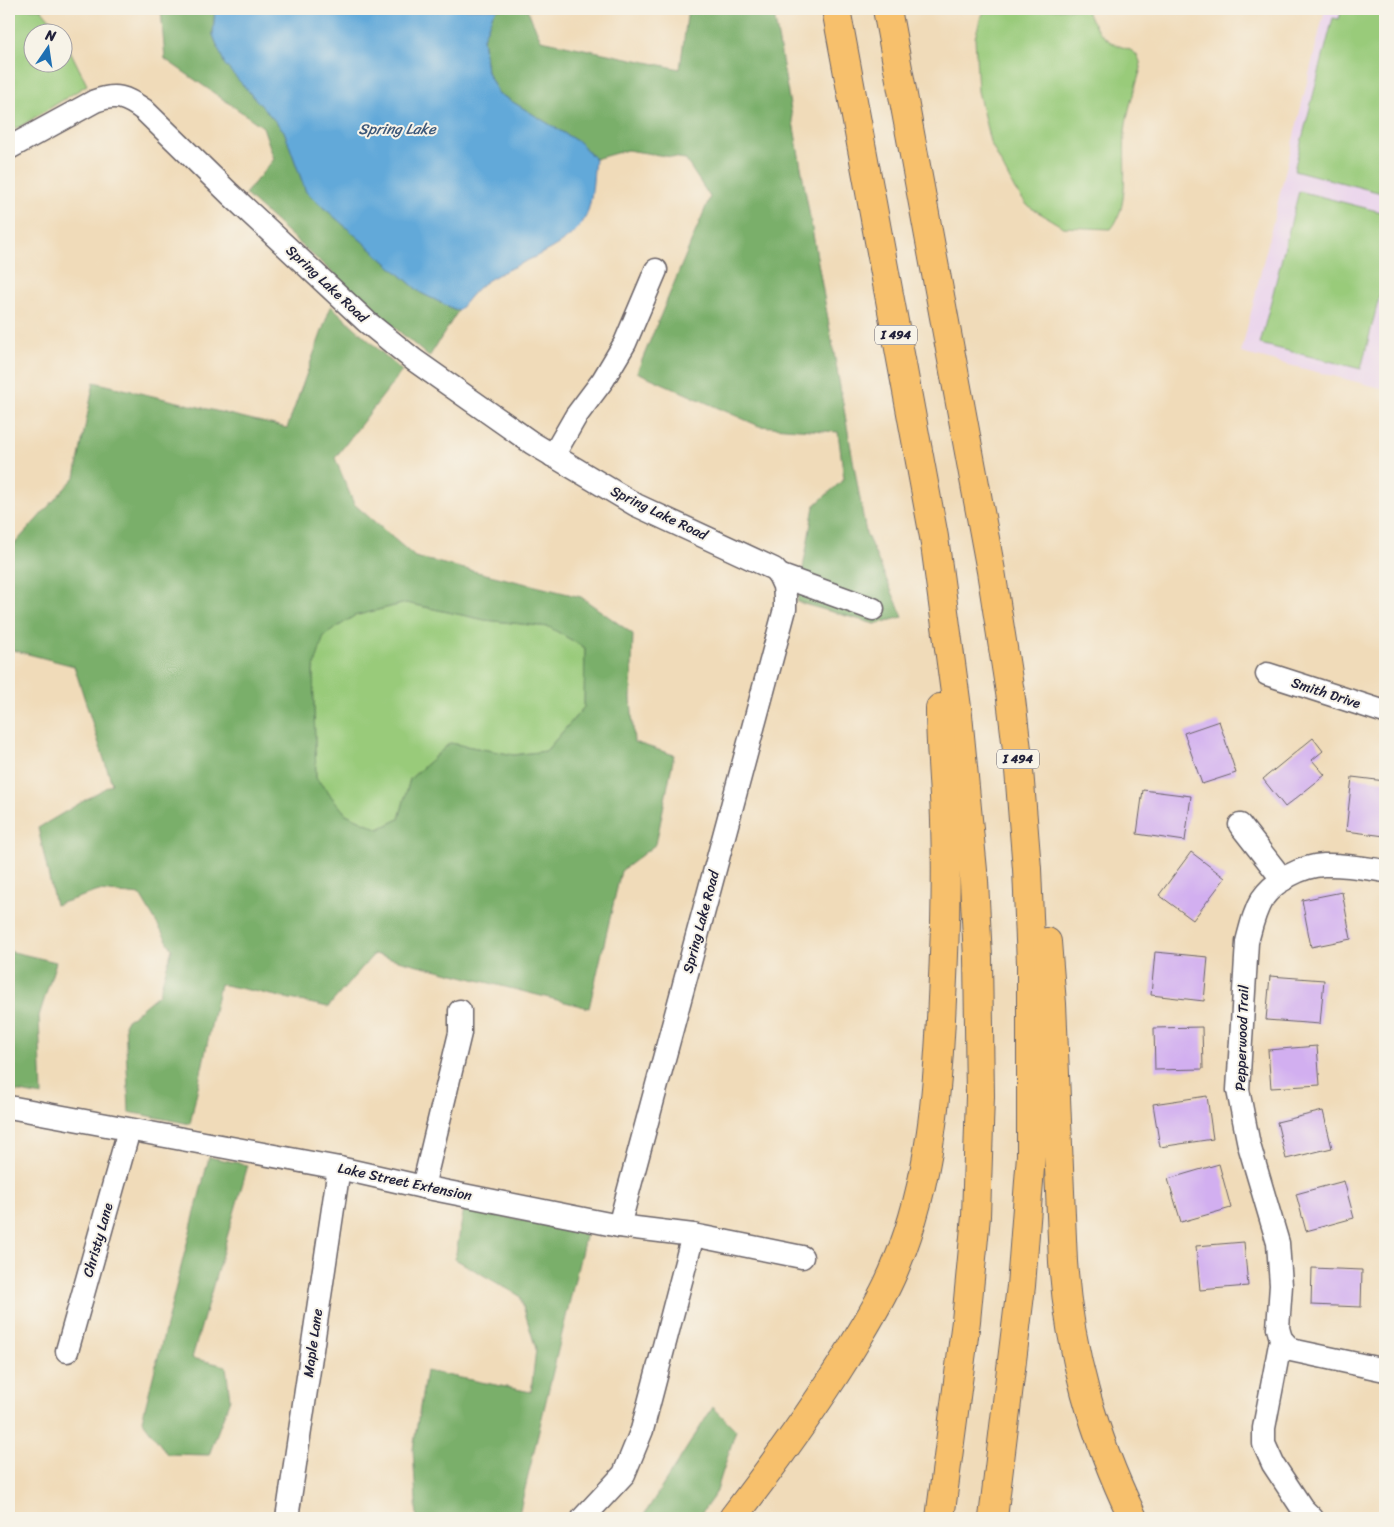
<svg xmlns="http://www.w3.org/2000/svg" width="1394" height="1527" viewBox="0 0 1394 1527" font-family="Sriracha,sans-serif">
<rect width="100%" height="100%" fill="#f7f3e8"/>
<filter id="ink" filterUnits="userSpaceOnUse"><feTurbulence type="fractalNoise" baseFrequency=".02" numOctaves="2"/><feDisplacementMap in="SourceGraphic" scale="10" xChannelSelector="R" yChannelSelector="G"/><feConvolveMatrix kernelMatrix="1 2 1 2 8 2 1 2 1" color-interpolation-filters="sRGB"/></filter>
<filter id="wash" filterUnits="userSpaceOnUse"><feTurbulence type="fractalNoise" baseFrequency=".0096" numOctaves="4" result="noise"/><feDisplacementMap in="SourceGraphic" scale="20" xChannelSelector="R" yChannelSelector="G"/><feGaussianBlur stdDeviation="1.12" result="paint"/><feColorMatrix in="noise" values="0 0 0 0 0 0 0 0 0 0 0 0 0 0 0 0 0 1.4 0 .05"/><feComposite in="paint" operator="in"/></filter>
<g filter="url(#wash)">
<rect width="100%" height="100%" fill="#f0dbb9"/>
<polygon fill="#e9d1ed" points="1325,9 1385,9 1385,389 1241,353"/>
<g fill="#99cb7a" stroke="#5e765a">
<polygon points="9,9 41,9 60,32 32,32 32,62 62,62 63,36 87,85 21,126 9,131"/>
<path d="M986,9h99c6,10 13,24 23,31 14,11 31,5 33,28 -5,18 -12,37 -15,56 -5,30 6,81 -15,105l-48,-2 -35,-21 -13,-16 -25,-48 -12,-51 -3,-53 5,-19z"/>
<polygon points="1342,9 1385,9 1385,194 1294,170 1333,18 1339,19"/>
<polygon points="1299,191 1385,213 1385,274 1361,369 1260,344"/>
<polygon points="406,603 485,620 549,627 585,648 584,707 546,751 514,755 450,743 410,779 399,819 379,829 346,814 316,778 313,671 323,636 354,616"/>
</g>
<g fill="#7aaf6a" stroke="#4e6852" fill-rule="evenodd">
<polygon points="162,9 215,9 213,35 225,64 284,131 306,192 421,293 458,311 429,357 365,302 245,194 274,159 263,127 165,59 161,10"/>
<polygon points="498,9 527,9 541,40 680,69 688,9 773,9 866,533 903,617 875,624 797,602 814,506 844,479 838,432 759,426 637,372 710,197 685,159 627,150 595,159 580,143 498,93 487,72 483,38 493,14"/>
<path d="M331,306l71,65 -67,87 19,46 61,53 166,40 52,37 -2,64 3,44 40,13 -18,89 -35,27 -32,137 -215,-54 -46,53 -108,-23 -30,140 -61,-12 -4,-90 34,-28 13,-45 -32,-54 -41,-4 -44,14 -17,-77 74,-44 -38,-118 -65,-17v-99l66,-73 19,-95 193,46zM406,603l79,17 64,7 36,21 -1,59 -38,44 -32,4 -64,-12 -40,36 -11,40 -20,10 -33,-15 -30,-36 -3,-107 11,-35 30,-20z"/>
<polygon points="9,951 56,962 39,1016 42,1096 9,1090"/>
<polygon points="209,1157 248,1165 192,1358 226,1366 230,1399 209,1455 167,1454 142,1420"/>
<polygon points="464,1208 586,1233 518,1518 417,1518 413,1449 426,1371 531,1392 536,1349 520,1296 455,1259"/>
<polygon points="713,1407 736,1430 716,1493 698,1518 642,1518"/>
</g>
<path fill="#62a9d9" stroke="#42668a" d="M215,9h283l-5,5 -10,24 4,34 11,21 82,50 15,16c-2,17 -2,46 -11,61 -17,29 -69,43 -97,61 -11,7 -21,21 -29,30l-37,-18 -115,-101 -22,-61 -59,-66 -12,-30z"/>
<g id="blocks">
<g fill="#d2aff0">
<polygon points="1219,721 1236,773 1202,784 1184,733"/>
<polygon points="1313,738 1323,751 1312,760 1325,775 1285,807 1263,779"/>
<polygon points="1352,777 1385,781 1385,836 1346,831"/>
<polygon points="1143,790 1191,796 1185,841 1137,834"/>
<polygon points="1191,852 1225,878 1193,920 1159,895"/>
<polygon points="1342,892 1351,939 1311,947 1302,900"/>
<polygon points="1155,952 1208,957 1204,1001 1151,995"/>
<polygon points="1270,976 1324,980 1320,1024 1266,1020"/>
<polygon points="1202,1027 1203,1069 1155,1070 1154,1028"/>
<polygon points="1317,1046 1320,1085 1271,1088 1268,1050"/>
<polygon points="1207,1096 1213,1139 1160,1147 1153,1104"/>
<polygon points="1323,1111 1332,1148 1286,1159 1277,1122"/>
<polygon points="1219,1164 1231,1208 1181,1222 1168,1179"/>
<polygon points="1344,1181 1354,1218 1306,1231 1296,1194"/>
<polygon points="1244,1242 1248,1286 1200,1290 1196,1246"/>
<polygon points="1312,1268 1362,1270 1361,1307 1311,1305"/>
</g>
</g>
</g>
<g filter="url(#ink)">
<use href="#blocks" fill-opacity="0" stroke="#6a6367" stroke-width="1"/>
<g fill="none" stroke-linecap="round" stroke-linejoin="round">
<g stroke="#6a6367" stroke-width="25">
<g id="minor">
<path d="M9,148l86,-47c21,-8 31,-4 49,9l86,84 137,128 47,38 118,83 104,62 138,64 5,6 5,11 1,11v12l-166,617"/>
<polyline points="553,456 576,416 603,380 625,343 656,270"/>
<polyline points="779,575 873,609"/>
<polyline points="1267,674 1385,712"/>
<polyline points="1240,825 1283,880"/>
<polyline points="9,1107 339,1168 423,1187 619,1226 693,1235 802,1257"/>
<polyline points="423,1187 460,1033 460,1011"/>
<polyline points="1281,1339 1291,1350 1385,1370"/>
<polyline points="67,1351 129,1130"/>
<polyline points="287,1518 339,1168"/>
<polyline points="583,1518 624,1474 642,1430 693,1235"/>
<path d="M1312,1518l-10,-10 -29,-44 -9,-20v-16l17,-89 -3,-11 3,-43 -3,-42 -29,-98 -11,-55 9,-148c4,-15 7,-30 15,-43 13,-19 40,-33 62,-34 21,-1 41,3 61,6"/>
</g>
</g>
<g stroke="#6a6367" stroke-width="30">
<g id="highway">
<polyline points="836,9 934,537 958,715 974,881 978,958 980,1096 976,1216 966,1321 940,1518"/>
<polyline points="887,9 991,571 1011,699 1018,758 1027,869 1031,964 1031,1155 1021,1286 993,1518"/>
<path d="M1047,942l5,62 11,258c7,93 30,172 70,256"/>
<path d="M733,1518c45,-59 88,-118 126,-182 14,-23 28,-47 38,-73 34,-82 41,-176 45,-264 3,-59 5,-119 3,-178 -1,-38 -5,-75 -5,-113"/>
</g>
</g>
<use href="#minor" stroke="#fff" stroke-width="22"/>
<use href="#highway" stroke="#f7c06c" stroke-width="28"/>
</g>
</g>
<g text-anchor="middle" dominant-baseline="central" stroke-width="4" stroke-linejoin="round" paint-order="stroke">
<g fill="#f7f3e8" stroke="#62616f" stroke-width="1">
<rect x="875" y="325.5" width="42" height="19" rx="4"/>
<rect x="997" y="749.5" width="42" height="19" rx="4"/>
</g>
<g font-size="12" font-weight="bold" fill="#22223b">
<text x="896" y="335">I 494</text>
<text x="1018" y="759">I 494</text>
</g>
<g font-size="14" fill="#22223b" stroke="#f7f3e8">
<text transform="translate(327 284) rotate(43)">Spring Lake Road</text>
<text transform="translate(659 513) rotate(26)">Spring Lake Road</text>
<text transform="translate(1326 693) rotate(18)">Smith Drive</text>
<text transform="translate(701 922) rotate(-75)">Spring Lake Road</text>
<text transform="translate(1242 1038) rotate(-88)">Pepperwood Trail</text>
<text transform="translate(405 1182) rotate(12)">Lake Street Extension</text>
<text transform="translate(98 1240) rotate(-74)">Christy Lane</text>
<text transform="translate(313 1343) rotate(-82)">Maple Lane</text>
</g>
<g font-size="15" font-style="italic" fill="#3c587a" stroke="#f7f3e8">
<text x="397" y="129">Spring Lake</text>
</g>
</g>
<rect width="1394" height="1527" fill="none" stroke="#f7f3e8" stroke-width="30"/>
<g transform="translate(48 48) rotate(13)"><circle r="24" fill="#f7f3e8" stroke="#a29fa3"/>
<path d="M0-4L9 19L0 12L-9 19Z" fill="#1f6fb2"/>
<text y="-8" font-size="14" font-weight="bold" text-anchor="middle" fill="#22223b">N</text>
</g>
</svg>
